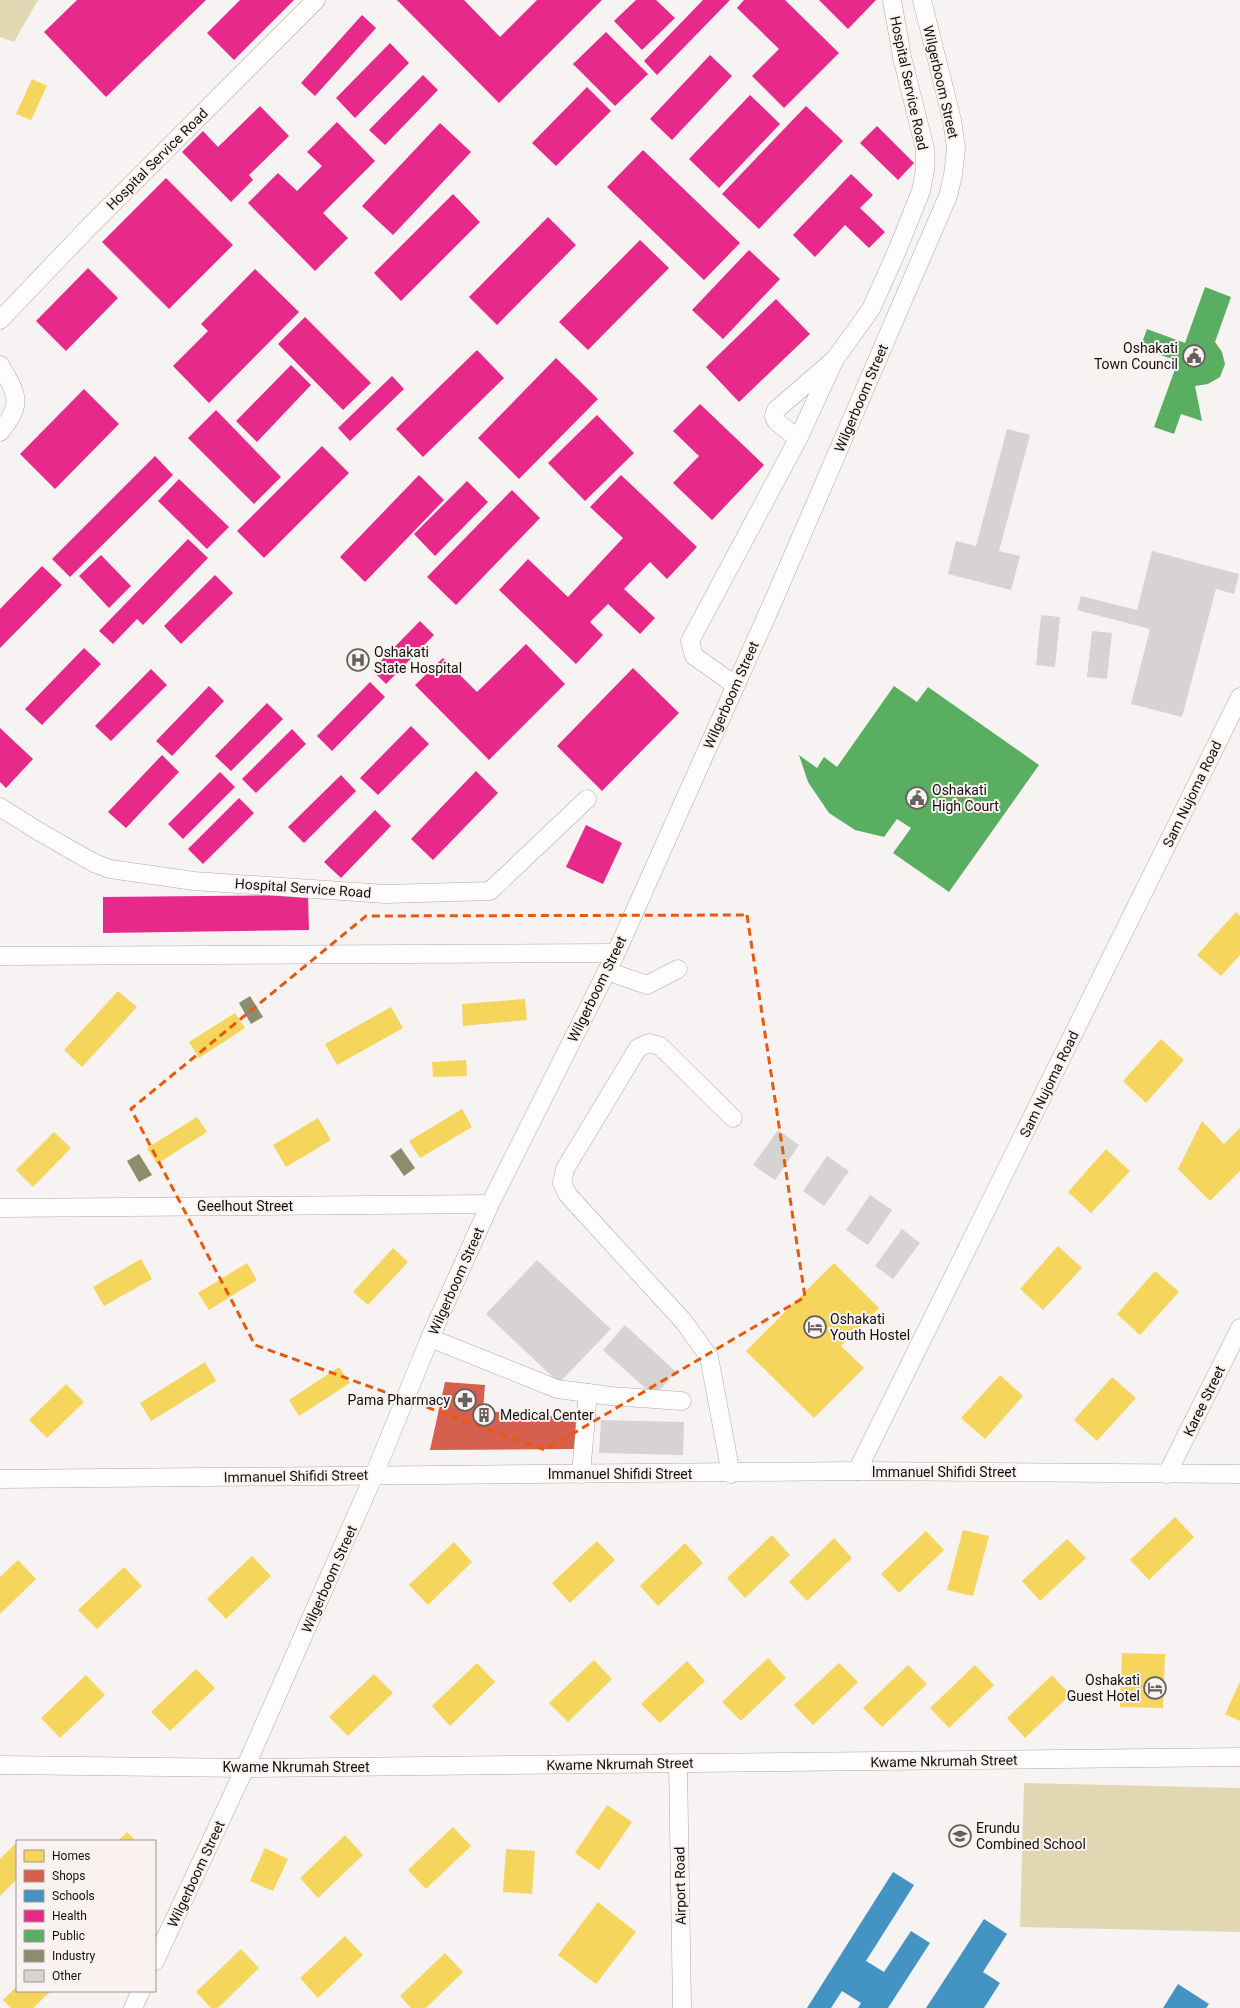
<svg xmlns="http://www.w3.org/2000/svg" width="1240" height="2008" viewBox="0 0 1240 2008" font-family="Roboto,sans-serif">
<rect width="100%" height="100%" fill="#f7f3f2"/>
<g fill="#e1d8b3">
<polygon points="0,0 38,0 14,42 0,37"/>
<polygon points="1024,1783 1240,1788 1240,1932 1020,1927"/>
</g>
<g fill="#f6d55c">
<polygon points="32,79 47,86 31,120 16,114"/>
<polygon points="1236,912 1240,916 1240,955 1221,976 1197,955"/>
<polygon points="118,991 137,1007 82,1067 64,1050"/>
<polygon points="525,999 527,1020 463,1026 462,1004"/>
<polygon points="391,1007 403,1028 337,1065 325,1044"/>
<polygon points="235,1013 245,1028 199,1058 189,1042"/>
<polygon points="1161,1039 1184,1060 1146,1103 1123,1081"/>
<polygon points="466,1060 467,1076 433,1077 432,1062"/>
<polygon points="462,1109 472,1127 420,1158 409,1141"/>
<polygon points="197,1117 207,1132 157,1164 147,1148"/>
<polygon points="318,1118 331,1140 286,1167 273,1145"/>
<polygon points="1202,1121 1224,1144 1240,1128 1240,1171 1210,1201 1178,1169"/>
<polygon points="54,1132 71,1148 33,1187 16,1170"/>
<polygon points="1106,1149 1130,1171 1091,1213 1068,1192"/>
<polygon points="1058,1246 1082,1268 1043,1310 1020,1289"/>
<polygon points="393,1248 408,1262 368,1305 353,1292"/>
<polygon points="141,1259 152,1279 104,1306 93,1287"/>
<polygon points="247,1263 257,1280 209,1310 198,1293"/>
<polygon points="834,1263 879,1308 841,1346 864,1368 814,1418 746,1351"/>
<polygon points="1155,1271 1179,1292 1140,1335 1117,1314"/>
<polygon points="205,1362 216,1381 151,1421 140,1403"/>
<polygon points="339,1367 350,1383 299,1416 289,1400"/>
<polygon points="1000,1375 1023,1396 985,1439 961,1418"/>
<polygon points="1112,1377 1136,1398 1097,1441 1074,1420"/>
<polygon points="66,1384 84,1402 47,1438 29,1420"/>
<polygon points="1175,1517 1194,1537 1149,1580 1130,1560"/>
<polygon points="963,1530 989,1536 973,1596 947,1590"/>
<polygon points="926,1531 944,1550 899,1593 881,1574"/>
<polygon points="772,1535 790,1555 745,1598 727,1578"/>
<polygon points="834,1538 852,1558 807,1601 789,1582"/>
<polygon points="1067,1539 1086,1558 1040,1601 1022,1581"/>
<polygon points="597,1541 615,1560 570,1603 552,1583"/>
<polygon points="454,1542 472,1562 428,1605 409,1585"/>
<polygon points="685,1543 703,1563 658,1606 640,1586"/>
<polygon points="252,1556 271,1576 226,1619 207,1599"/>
<polygon points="18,1560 36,1579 0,1614 0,1577"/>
<polygon points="124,1567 142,1586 97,1629 78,1610"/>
<polygon points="1122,1653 1165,1654 1163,1708 1120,1707"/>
<polygon points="768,1658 786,1678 741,1721 722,1702"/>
<polygon points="594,1660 612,1679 568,1722 549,1703"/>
<polygon points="687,1661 705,1681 660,1723 641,1704"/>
<polygon points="477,1663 495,1682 450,1726 432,1706"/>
<polygon points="839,1663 858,1682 813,1725 794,1705"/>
<polygon points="908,1665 927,1684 882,1727 863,1708"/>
<polygon points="975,1665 994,1685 949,1728 930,1708"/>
<polygon points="196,1669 215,1688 170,1731 151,1712"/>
<polygon points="374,1674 393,1693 348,1736 329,1717"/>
<polygon points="86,1675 105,1695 60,1738 41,1718"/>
<polygon points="1052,1675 1070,1695 1025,1738 1007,1718"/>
<polygon points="1240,1682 1240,1721 1225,1714"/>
<polygon points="607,1805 632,1822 599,1870 575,1853"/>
<polygon points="453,1827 471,1846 426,1889 408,1870"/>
<polygon points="127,1832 136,1841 118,1841"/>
<polygon points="345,1835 363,1855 318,1898 300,1878"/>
<polygon points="15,1844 17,1846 17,1879 0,1896 0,1859"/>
<polygon points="265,1848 288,1859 273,1891 250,1881"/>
<polygon points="506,1849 535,1851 532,1894 503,1892"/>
<polygon points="598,1902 636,1932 596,1984 558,1955"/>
<polygon points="345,1936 363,1955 318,1998 300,1978"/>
<polygon points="241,1949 259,1968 218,2008 211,2008 196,1992"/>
<polygon points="445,1953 463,1972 426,2008 411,2008 400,1996"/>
<polygon points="17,1986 17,1991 51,1991 33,2008 11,2008 3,2000"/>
</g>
<polygon fill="#d6604d" points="445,1382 485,1385 483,1411 576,1418 575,1449 430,1450"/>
<g fill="#4393c3">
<polygon points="893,1872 914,1885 866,1961 884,1972 911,1931 930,1943 888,2008 858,2008 861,2003 842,1991 831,2008 807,2008"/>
<polygon points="984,1919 1007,1934 983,1972 1000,1983 984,2008 926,2008"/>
<polygon points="1178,1984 1209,2004 1206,2008 1163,2008"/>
</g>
<g fill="#e7298a">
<polygon points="77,0 206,0 106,97 44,32"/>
<polygon points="240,0 294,0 234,60 207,33"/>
<polygon points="397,0 464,0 500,37 537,0 602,0 499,103"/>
<polygon points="636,0 656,0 675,18 642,50 614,21"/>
<polygon points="703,0 730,0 657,75 644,61"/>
<polygon points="744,0 785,0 839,53 784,108 752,76 779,49 737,8"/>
<polygon points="819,0 876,0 848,29"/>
<polygon points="362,15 376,28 315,96 301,83"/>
<polygon points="606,32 648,74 615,106 573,64"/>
<polygon points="390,43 409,63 355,118 336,98"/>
<polygon points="710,55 732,76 672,140 650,119"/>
<polygon points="423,75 438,90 385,145 369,130"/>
<polygon points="587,87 611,111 556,166 532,143"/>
<polygon points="750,95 780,124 719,188 689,159"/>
<polygon points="260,106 289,136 249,175 253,180 231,202 182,152 203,131 218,147"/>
<polygon points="806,106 843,141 759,229 722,194"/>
<polygon points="337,122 375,161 323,213 348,238 315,271 248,203 278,173 297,191 322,166 307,152"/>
<polygon points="440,123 471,152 393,235 362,206"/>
<polygon points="877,126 914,163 898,180 860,143"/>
<polygon points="643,150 740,243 704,280 607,187"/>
<polygon points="851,174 873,195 860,208 885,232 869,248 845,225 815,257 793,235"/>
<polygon points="166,178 233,245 169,309 102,242"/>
<polygon points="453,194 480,222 401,301 374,273"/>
<polygon points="548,217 576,245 497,325 469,297"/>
<polygon points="640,240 669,268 588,350 559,322"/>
<polygon points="749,250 780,279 723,339 692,310"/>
<polygon points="88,268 118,298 66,351 36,321"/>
<polygon points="255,269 299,312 209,403 173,366 208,331 201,324"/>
<polygon points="776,299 810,334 739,402 706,367"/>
<polygon points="305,317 371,383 343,410 278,344"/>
<polygon points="477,350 504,378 423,457 396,429"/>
<polygon points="556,358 598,399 519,479 478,438"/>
<polygon points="291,365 311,385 257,442 236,421"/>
<polygon points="392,376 404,389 350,441 338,428"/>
<polygon points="84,389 119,424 55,489 20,454"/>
<polygon points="700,404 764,465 712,520 673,483 699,456 673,431"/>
<polygon points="216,410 281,477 254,504 188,438"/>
<polygon points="597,415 634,453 585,501 548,463"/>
<polygon points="322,446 349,473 264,558 237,531"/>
<polygon points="155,456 173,475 70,577 52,559"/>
<polygon points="419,475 444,500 365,582 340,557"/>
<polygon points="621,475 697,547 667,579 650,562 624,589 655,618 640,634 608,604 590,622 603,635 576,664 499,590 528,559 568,597 623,538 590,507"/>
<polygon points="179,479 229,527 207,549 158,501"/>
<polygon points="467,481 488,502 435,556 414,534"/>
<polygon points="512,490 540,518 456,605 427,577"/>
<polygon points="188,539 208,558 143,625 137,619 113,644 99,631"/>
<polygon points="101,555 131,586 109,608 79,576"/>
<polygon points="42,566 62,585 0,648 0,609"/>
<polygon points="215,575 233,593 181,644 164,626"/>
<polygon points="420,621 434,635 386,684 372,670"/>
<polygon points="526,644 565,684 489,760 415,685 443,658 477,692"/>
<polygon points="84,648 101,664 42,725 25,709"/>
<polygon points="633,668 679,713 602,791 557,746"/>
<polygon points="151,669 167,685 111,741 95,726"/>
<polygon points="370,682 385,697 332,751 317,736"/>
<polygon points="209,686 224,701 172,756 156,741"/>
<polygon points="267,703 283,719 231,771 215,756"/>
<polygon points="411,726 429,744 378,795 360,778"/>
<polygon points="0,728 33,759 6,788 0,782"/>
<polygon points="292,729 306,744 256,793 242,779"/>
<polygon points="162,755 179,772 126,828 108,812"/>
<polygon points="476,771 498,793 433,860 411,839"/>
<polygon points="220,772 235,787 183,839 168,824"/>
<polygon points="341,775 356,791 304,843 288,827"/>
<polygon points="239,798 254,813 203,864 188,849"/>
<polygon points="375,810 391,826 341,878 324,862"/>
<polygon points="586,825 622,843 603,884 566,867"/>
<polygon points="308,895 309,930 103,933 103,897"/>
</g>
<g fill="#5aae61">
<polygon points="1205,287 1231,297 1215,342 1222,352 1225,364 1220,377 1208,384 1195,386 1202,421 1181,414 1174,434 1154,427 1178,361 1140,348 1147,329 1185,343"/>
<polygon points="894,686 917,702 928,687 1039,765 949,892 893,853 911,828 897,819 884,837 855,830 829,813 808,782 799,755 817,768 824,757 837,767"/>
</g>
<g fill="#8c8c6e">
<polygon points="250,996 263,1017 251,1024 239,1003"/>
<polygon points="401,1148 415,1168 404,1176 390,1156"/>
<polygon points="139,1154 152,1175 139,1182 127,1161"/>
</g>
<g fill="#d7d3d3">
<polygon points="1007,429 1030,435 999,551 1020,556 1011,590 948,574 956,541 976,546"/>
<polygon points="1152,551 1239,574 1234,594 1216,589 1182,717 1131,704 1150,629 1077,610 1081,596 1137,610"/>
<polygon points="1041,615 1060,617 1055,667 1036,665"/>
<polygon points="1092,631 1112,633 1107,679 1087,677"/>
<polygon points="778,1130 799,1145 775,1180 753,1165"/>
<polygon points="827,1156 849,1171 824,1206 803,1191"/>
<polygon points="870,1195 892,1210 868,1245 846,1230"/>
<polygon points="902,1229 920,1243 893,1279 875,1266"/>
<polygon points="537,1260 611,1329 559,1383 486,1314"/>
<polygon points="625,1325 676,1372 654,1396 603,1350"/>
<polygon points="601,1420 684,1422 683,1455 599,1453"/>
</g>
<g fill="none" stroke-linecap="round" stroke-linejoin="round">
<g stroke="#aca9a8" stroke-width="19">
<g id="minor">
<polyline points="0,320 90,226 316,0"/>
<polyline points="835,359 776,410 774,416 776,421 798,439 835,359 871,309 897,251 921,191 925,170 925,149 902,57 892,0"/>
<path d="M0,365c17,29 24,39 0,67"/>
<polyline points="735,685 694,656 690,641 798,439"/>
<polyline points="0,807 38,831 94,863 110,869 194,881 386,894 490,891 587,799"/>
<polyline points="0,956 616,953"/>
<polyline points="607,971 647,985 678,969"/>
<polyline points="0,1208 490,1204"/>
<polyline points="430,1338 557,1389 611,1396 682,1401"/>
<polyline points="857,1471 1240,697"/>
<polyline points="581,1474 588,1393"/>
<polyline points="731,1474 709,1357 684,1322 568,1195 562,1183 565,1169 638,1048 649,1043 660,1046 733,1118"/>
<polyline points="1167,1474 1240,1328"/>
<polyline points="0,1479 857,1471 1240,1474"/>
<polyline points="678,1764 682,2008"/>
<polyline points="0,1765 245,1768 1240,1757"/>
<polyline points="155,1961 245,1768 374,1475 430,1338 490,1204 616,953 772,604 948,196 953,175 956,148 952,120 922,0"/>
<polyline points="133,2008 141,1991"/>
</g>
</g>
<use href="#minor" stroke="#fefdfd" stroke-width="18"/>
</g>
<path fill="none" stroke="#e8590c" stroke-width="3" stroke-dasharray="8 5" stroke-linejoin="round" d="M747,915l58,382 -260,153 -290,-105 -124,-236 235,-193z"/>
<defs>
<g id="civic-ring" transform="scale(1.15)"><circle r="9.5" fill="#f9f2f0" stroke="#63605f" stroke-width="1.5"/><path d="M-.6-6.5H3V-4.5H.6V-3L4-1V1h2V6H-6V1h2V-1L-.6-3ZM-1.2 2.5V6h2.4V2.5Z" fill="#63605f"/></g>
<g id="hospital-ring" transform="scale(1.15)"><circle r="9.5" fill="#f9f2f0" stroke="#63605f" stroke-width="1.5"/><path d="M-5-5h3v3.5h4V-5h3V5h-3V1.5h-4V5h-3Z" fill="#63605f"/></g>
<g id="hotel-ring" transform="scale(1.15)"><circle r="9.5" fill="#f9f2f0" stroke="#63605f" stroke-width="1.5"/><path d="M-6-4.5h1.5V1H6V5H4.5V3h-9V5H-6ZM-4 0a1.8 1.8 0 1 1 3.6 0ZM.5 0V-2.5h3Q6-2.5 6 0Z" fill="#63605f"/></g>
<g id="pharmacy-ring" transform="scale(1.15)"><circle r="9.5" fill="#f9f2f0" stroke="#63605f" stroke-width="1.5"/><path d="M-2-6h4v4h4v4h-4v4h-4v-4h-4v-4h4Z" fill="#63605f"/></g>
<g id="building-ring" transform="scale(1.15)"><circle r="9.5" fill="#f9f2f0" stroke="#63605f" stroke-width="1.5"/><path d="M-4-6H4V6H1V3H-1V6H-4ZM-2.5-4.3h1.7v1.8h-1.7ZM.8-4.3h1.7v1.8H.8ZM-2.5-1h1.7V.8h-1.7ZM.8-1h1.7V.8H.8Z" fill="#63605f"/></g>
<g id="school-ring" transform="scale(1.15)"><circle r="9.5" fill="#f9f2f0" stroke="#63605f" stroke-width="1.5"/><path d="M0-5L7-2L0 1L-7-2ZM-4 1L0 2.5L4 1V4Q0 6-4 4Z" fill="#63605f"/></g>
</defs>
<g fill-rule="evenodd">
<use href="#civic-ring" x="1194" y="356"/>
<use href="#hospital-ring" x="358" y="660"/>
<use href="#civic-ring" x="917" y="798"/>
<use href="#hotel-ring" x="815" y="1327"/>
<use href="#pharmacy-ring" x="465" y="1400"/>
<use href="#building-ring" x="484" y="1415"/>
<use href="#hotel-ring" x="1155" y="1688"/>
<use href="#school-ring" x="960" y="1836"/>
</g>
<g text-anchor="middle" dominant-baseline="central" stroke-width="4" stroke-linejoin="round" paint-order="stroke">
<g font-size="14" fill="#131110" stroke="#f9f2f0">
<text transform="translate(941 82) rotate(77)">Wilgerboom Street</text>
<text transform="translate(909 83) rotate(78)">Hospital Service Road</text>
<text transform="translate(157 159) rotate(-45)">Hospital Service Road</text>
<text transform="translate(861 398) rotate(-67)">Wilgerboom Street</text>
<text transform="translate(731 695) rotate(-66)">Wilgerboom Street</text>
<text transform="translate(1192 794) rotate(-64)">Sam Nujoma Road</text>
<text transform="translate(303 888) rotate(4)">Hospital Service Road</text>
<text transform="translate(597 989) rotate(-64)">Wilgerboom Street</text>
<text transform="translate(1049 1084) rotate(-64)">Sam Nujoma Road</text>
<text x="245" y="1206">Geelhout Street</text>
<text transform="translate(456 1281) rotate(-66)">Wilgerboom Street</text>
<text transform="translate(1204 1401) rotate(-64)">Karee Street</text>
<text x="944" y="1472">Immanuel Shifidi Street</text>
<text x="620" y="1474">Immanuel Shifidi Street</text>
<text transform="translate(296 1476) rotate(-1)">Immanuel Shifidi Street</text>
<text transform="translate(329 1579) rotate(-66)">Wilgerboom Street</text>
<text transform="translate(944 1761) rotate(-1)">Kwame Nkrumah Street</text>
<text transform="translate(620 1764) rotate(-1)">Kwame Nkrumah Street</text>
<text x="296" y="1767">Kwame Nkrumah Street</text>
<text transform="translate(196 1874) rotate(-65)">Wilgerboom Street</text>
<text transform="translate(680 1886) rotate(-91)">Airport Road</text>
</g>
<g font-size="14" fill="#131110" stroke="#f9f2f0" text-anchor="start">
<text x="1178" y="348" text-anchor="end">Oshakati<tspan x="1178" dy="16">Town Council</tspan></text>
<text x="374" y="652">Oshakati<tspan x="374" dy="16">State Hospital</tspan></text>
<text x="932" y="790">Oshakati<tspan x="932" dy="16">High Court</tspan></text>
<text x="830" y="1319">Oshakati<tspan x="830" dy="16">Youth Hostel</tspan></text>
<text x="450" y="1400" text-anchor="end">Pama Pharmacy</text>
<text x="500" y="1415">Medical Center</text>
<text x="1140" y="1680" text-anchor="end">Oshakati<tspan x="1140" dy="16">Guest Hotel</tspan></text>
<text x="976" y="1828">Erundu<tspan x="976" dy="16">Combined School</tspan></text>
</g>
</g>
<rect x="16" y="1840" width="140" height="152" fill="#f9f2f0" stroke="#9d9896"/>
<rect x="24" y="1850" width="20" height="12" fill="#f6d55c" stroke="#9d9896"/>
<text x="52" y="1860" font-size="12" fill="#131110">Homes</text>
<rect x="24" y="1870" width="20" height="12" fill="#d6604d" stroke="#9d9896"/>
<text x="52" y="1880" font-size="12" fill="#131110">Shops</text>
<rect x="24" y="1890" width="20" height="12" fill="#4393c3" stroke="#9d9896"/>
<text x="52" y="1900" font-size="12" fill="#131110">Schools</text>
<rect x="24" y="1910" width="20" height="12" fill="#e7298a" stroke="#9d9896"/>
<text x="52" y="1920" font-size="12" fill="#131110">Health</text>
<rect x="24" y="1930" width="20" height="12" fill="#5aae61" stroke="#9d9896"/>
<text x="52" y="1940" font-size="12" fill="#131110">Public</text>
<rect x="24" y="1950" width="20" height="12" fill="#8c8c6e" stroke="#9d9896"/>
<text x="52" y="1960" font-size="12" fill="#131110">Industry</text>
<rect x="24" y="1970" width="20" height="12" fill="#d7d3d3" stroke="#9d9896"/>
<text x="52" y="1980" font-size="12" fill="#131110">Other</text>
</svg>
